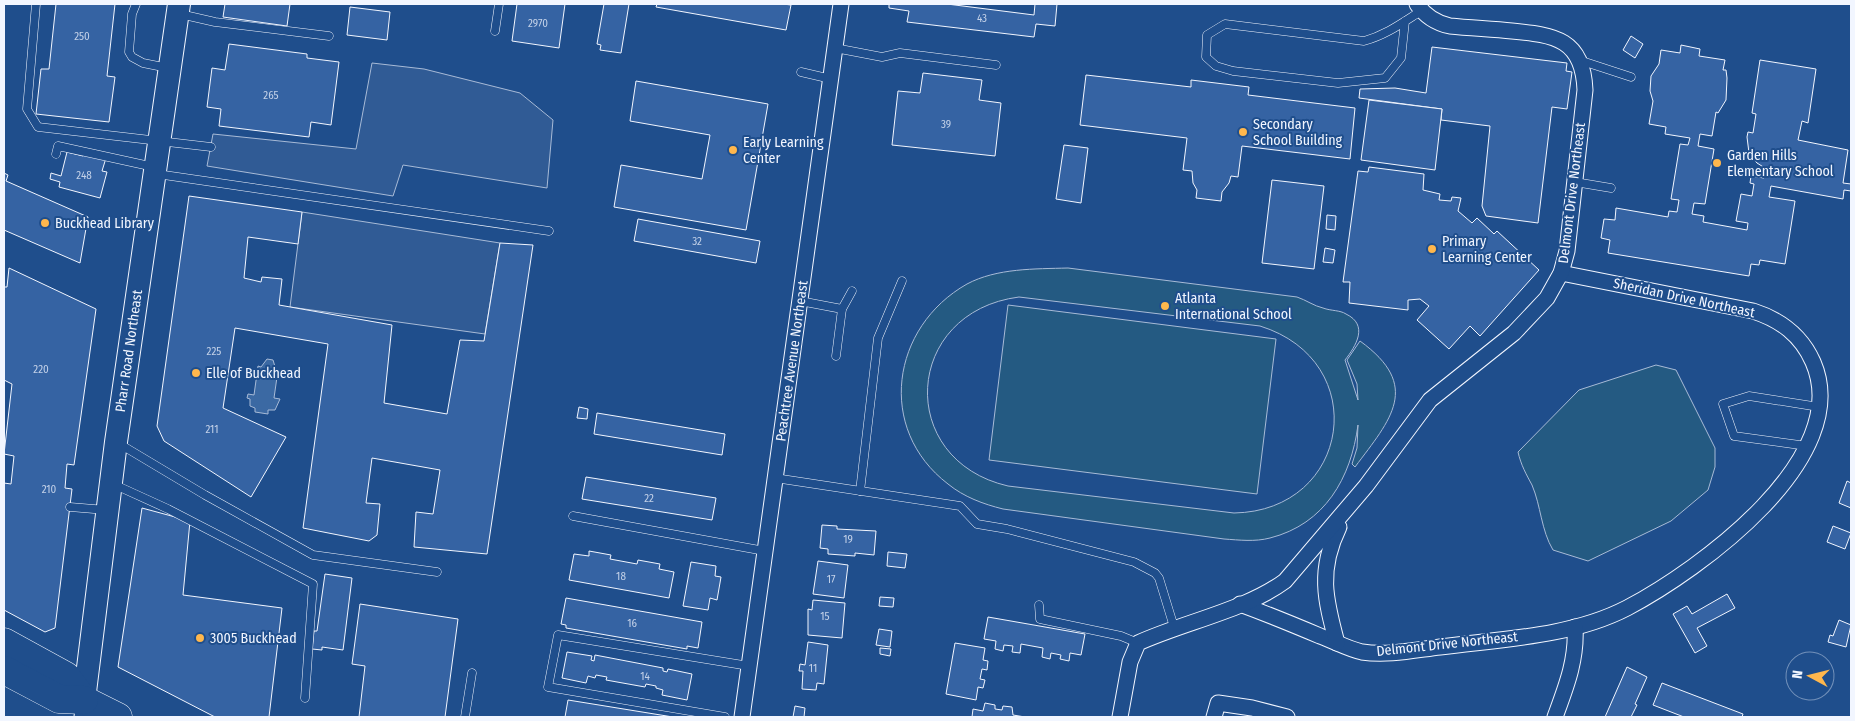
<svg xmlns="http://www.w3.org/2000/svg" width="1855" height="721" viewBox="0 0 1855 721" font-family="'Fira Sans Condensed',sans-serif">
<rect width="100%" height="100%" fill="#1f4e8c"/>
<g fill="#245a82" stroke="#a8bbd7" fill-rule="evenodd">
<path d="M1068,268l229,29c9,3 17,9 26,11 8,3 17,2 23,6 23,11 10,32 -1,46l13,40 -1,-16 -10,-24 13,-19c62,45 31,78 -5,126l-3,-3 5,-16 1,-23c-7,53 -33,99 -88,113 -15,4 -31,2 -46,1l-221,-30c-20,-5 -39,-12 -55,-25 -72,-55 -57,-157 19,-200 30,-16 68,-15 101,-16zM1019,297l241,29c113,35 91,185 -26,187l-226,-27c-113,-26 -105,-174 11,-189z"/>
<polygon points="1008,305 1276,339 1257,494 989,460"/>
<path d="M1656,365l20,5 39,78v19l-7,23 -37,31 -83,40 -35,-11c-12,-20 -12,-44 -21,-65 -6,-11 -11,-20 -14,-33l61,-62z"/>
</g>
<g fill="#305b95" stroke="#a8bbd7">
<polygon points="372,63 424,69 520,93 553,120 547,188 403,165 393,196 207,166 213,134 356,149"/>
<polygon points="302,212 500,243 485,334 290,307"/>
</g>
<polygon fill="#3b69a3" stroke="#a8bbd7" points="267,359 273,360 276,370 278,370 274,398 280,399 275,410 268,410 268,414 255,412 255,408 250,406 250,399 247,398 248,394 254,395 258,366 261,367"/>
<g fill="#3563a3" stroke="#f2f6ff">
<polygon points="56,4 115,4 107,76 115,77 109,122 36,114 41,69 49,69"/>
<polygon points="225,4 290,4 287,26 223,17"/>
<polygon points="517,4 565,4 559,48 512,41"/>
<polygon points="604,4 629,4 621,53 600,50 601,45 597,44"/>
<polygon points="657,4 783,4 791,5 786,30 656,7"/>
<polygon points="889,4 947,4 1034,15 1035,4 1057,4 1055,26 1036,24 1034,37 907,22 909,11 889,8"/>
<polygon points="350,7 390,12 387,40 347,35"/>
<polygon points="1631,36 1643,44 1635,58 1623,50"/>
<polygon points="229,44 307,54 307,58 339,62 331,125 311,122 309,137 219,126 221,109 207,107 212,68 225,70"/>
<polygon points="1681,45 1700,49 1699,56 1725,60 1723,70 1726,70 1727,78 1726,100 1718,113 1716,112 1712,136 1700,134 1698,146 1714,149 1705,204 1694,203 1692,214 1704,216 1703,222 1747,230 1748,223 1736,221 1741,194 1752,196 1754,184 1750,183 1751,176 1764,178 1765,168 1757,163 1749,153 1747,137 1748,132 1753,133 1756,114 1752,113 1760,60 1816,69 1808,123 1802,121 1798,140 1848,150 1843,183 1851,184 1851,191 1844,190 1843,199 1771,186 1769,197 1795,201 1785,264 1760,260 1759,265 1751,264 1749,276 1608,253 1610,240 1601,238 1604,219 1615,220 1616,208 1668,217 1669,211 1677,212 1679,200 1671,199 1680,144 1688,145 1690,138 1665,134 1666,127 1649,124 1653,101 1650,91 1651,76 1659,64 1661,50 1680,53"/>
<polygon points="1432,47 1567,63 1566,71 1572,72 1567,109 1552,107 1538,223 1486,216 1482,206 1490,126 1441,120 1442,109 1359,98 1360,89 1395,88 1426,93"/>
<polygon points="923,73 982,80 979,100 1001,103 995,156 892,145 898,91 920,93"/>
<polygon points="1086,75 1191,87 1191,80 1249,87 1248,95 1355,108 1350,159 1242,146 1238,177 1231,176 1229,183 1222,192 1221,201 1196,198 1197,190 1193,183 1192,171 1183,170 1187,138 1080,125"/>
<polygon points="636,81 768,104 746,230 614,207 621,165 702,179 710,135 630,121"/>
<polygon points="1369,100 1442,109 1435,170 1361,160"/>
<polygon points="1064,145 1088,148 1081,203 1056,199"/>
<polygon points="67,152 83,156 84,152 106,158 102,171 107,172 100,198 59,187 60,182 50,179 51,173 61,176"/>
<polygon points="1369,167 1424,174 1423,190 1440,194 1439,200 1451,201 1452,197 1461,198 1458,211 1472,223 1477,218 1494,234 1497,231 1539,270 1480,336 1470,326 1449,349 1417,320 1429,306 1420,299 1408,300 1408,310 1349,303 1350,282 1343,282 1358,171 1368,172"/>
<polygon points="4,173 8,175 6,181 88,217 80,263 4,230"/>
<polygon points="1272,180 1324,186 1314,269 1262,263"/>
<polygon points="189,196 302,212 298,244 248,237 244,278 261,282 262,277 282,279 279,305 392,325 384,403 447,414 460,340 484,341 500,243 533,245 487,554 414,547 416,512 433,514 440,470 372,458 366,503 380,504 377,535 369,541 303,528 328,344 235,328 223,408 286,437 251,497 164,441 157,426"/>
<polygon points="1327,215 1336,216 1335,230 1326,229"/>
<polygon points="638,219 760,241 756,263 634,241"/>
<polygon points="1325,248 1335,250 1333,263 1323,262"/>
<polygon points="9,268 96,309 74,465 67,464 65,488 72,489 55,628 45,632 4,610 4,483 11,484 14,456 4,454 12,384 4,380 4,287 7,287"/>
<polygon points="579,407 588,409 587,419 577,418"/>
<polygon points="597,413 725,434 722,455 594,434"/>
<polygon points="586,477 716,498 712,520 582,499"/>
<polygon points="1847,481 1851,483 1851,508 1839,503"/>
<polygon points="142,508 190,521 183,595 282,608 269,717 215,717 118,667"/>
<polygon points="822,525 837,526 837,529 876,531 874,555 855,553 855,556 828,554 828,549 820,548"/>
<polygon points="1833,526 1851,533 1845,549 1827,542"/>
<polygon points="589,551 611,555 610,559 637,564 638,560 660,564 659,569 674,572 669,598 569,580 574,554 589,556"/>
<polygon points="888,552 907,554 905,568 887,566"/>
<polygon points="818,561 848,565 844,598 813,594"/>
<polygon points="691,562 716,566 715,576 721,577 717,600 710,598 708,610 683,606"/>
<polygon points="325,574 352,578 343,650 322,647 322,650 312,649 314,631 317,631"/>
<polygon points="1727,594 1735,608 1697,628 1707,646 1695,653 1673,614 1687,606 1692,614"/>
<polygon points="880,597 894,598 893,607 879,606"/>
<polygon points="566,598 702,622 698,648 687,646 687,649 566,628 566,625 561,624"/>
<polygon points="813,600 845,603 842,638 808,635 808,609 812,610"/>
<polygon points="360,604 458,619 445,717 359,717 365,666 352,664"/>
<polygon points="988,617 1085,634 1081,655 1070,653 1069,661 1060,659 1061,655 1051,653 1050,659 1042,657 1043,648 1021,644 1020,653 1012,652 1013,646 1004,645 1003,651 995,649 996,641 984,639"/>
<polygon points="1839,620 1851,625 1846,647 1828,642 1830,635 1833,636"/>
<polygon points="879,629 892,631 890,647 876,645"/>
<polygon points="808,642 828,645 824,684 817,683 816,690 802,689 803,671 799,671 800,664 805,665"/>
<polygon points="955,643 985,648 983,660 988,661 987,670 982,669 980,679 985,680 983,688 978,687 976,700 946,694"/>
<polygon points="880,648 891,649 890,656 880,654"/>
<polygon points="567,652 592,656 591,660 594,661 595,655 663,668 663,671 667,672 668,669 692,674 687,700 662,695 663,690 656,688 656,686 646,684 645,687 606,680 607,677 596,675 595,678 588,676 586,683 562,678"/>
<polygon points="1627,667 1647,677 1635,704 1637,705 1631,717 1605,717"/>
<polygon points="1662,683 1743,714 1742,717 1684,717 1653,705"/>
<polygon points="568,700 673,717 565,717"/>
<polygon points="985,703 995,705 995,709 1002,710 1003,706 1012,707 1013,715 1025,717 972,717 973,709 983,711"/>
<polygon points="795,706 805,708 804,717 793,717"/>
</g>
<g fill="none" stroke-linecap="round" stroke-linejoin="round">
<g stroke="#f2f6ff" stroke-width="9">
<g id="lane">
<polyline points="36,4 27,109 38,127 211,147"/>
<polyline points="136,4 132,14 129,52 132,57 143,63 168,68"/>
<polyline points="180,14 215,22 329,36"/>
<path d="M1405,21l-4,37 -16,20 -47,5 -105,-12 -17,-5 -10,-9 1,-22 18,-11 139,17c22,-6 38,-18 57,-30"/>
<polyline points="495,31 499,4"/>
<polyline points="835,48 882,57 900,53 996,65"/>
<polyline points="1579,60 1631,77"/>
<polyline points="801,72 831,79"/>
<polyline points="56,154 58,146 154,167"/>
<polyline points="157,174 549,231"/>
<polyline points="1575,182 1611,188"/>
<polyline points="800,301 842,309"/>
<polyline points="836,356 842,309 852,291"/>
<polyline points="118,443 205,495 313,555 437,572"/>
<polyline points="1807,446 1734,436 1723,404 1749,396 1819,407"/>
<polyline points="775,478 960,506 977,524 1007,529 1134,562 1155,573 1159,578 1174,627"/>
<polyline points="113,484 168,509 313,584 305,698"/>
<polyline points="860,491 878,338 902,281"/>
<polyline points="70,507 106,510"/>
<polyline points="573,516 765,551"/>
<polyline points="1039,605 1040,619 1121,636 1138,643"/>
<polyline points="465,717 472,673"/>
<polyline points="725,717 548,687 558,635 749,666"/>
</g>
</g>
<g stroke="#f2f6ff" stroke-width="17">
<g id="street">
<path d="M1240,604c27,10 54,21 80,32 14,5 28,13 42,16 25,4 53,-2 78,-5 61,-8 131,-10 187,-39 72,-38 228,-150 186,-246 -12,-27 -32,-42 -60,-51l-192,-38"/>
<path d="M1337,643c-12,-44 -19,-73 2,-116"/>
<polyline points="82,717 84,700"/>
<polyline points="742,717 841,4"/>
<path d="M1120,717l10,-55 8,-19c46,-21 108,-33 147,-62l81,-95 64,-86 84,-67 33,-35 14,-25 6,-22 18,-161c-2,-51 -30,-55 -73,-59 -21,-2 -42,-3 -62,-5 -14,-3 -25,-10 -33,-22"/>
<polyline points="1214,717 1218,703 1252,708 1287,717"/>
<path d="M1555,717c11,-30 22,-57 20,-90"/>
</g>
</g>
<g stroke="#f2f6ff" stroke-width="24">
<polyline id="secondary" points="84,700 116,442 179,4"/>
</g>
<g stroke="#f2f6ff" stroke-width="29">
<g id="highway">
<polyline points="4,642 66,676 84,700 118,717"/>
<polyline points="4,670 59,699 84,700"/>
</g>
</g>
<use href="#lane" stroke="#1f4e8c" stroke-width="8"/>
<use href="#street" stroke="#1f4e8c" stroke-width="15"/>
<use href="#secondary" stroke="#1f4e8c" stroke-width="22"/>
<use href="#highway" stroke="#1f4e8c" stroke-width="28"/>
</g>
<g fill="#ffb74d" stroke="#1f4e8c" stroke-width="2">
<circle cx="1243" cy="132" r="5"/>
<circle cx="733" cy="150" r="5"/>
<circle cx="1717" cy="163" r="5"/>
<circle cx="45" cy="223" r="5"/>
<circle cx="1432" cy="249" r="5"/>
<circle cx="1165" cy="306" r="5"/>
<circle cx="196" cy="373" r="5"/>
<circle cx="200" cy="638" r="5"/>
</g>
<g text-anchor="middle" dominant-baseline="central" stroke-width="4" stroke-linejoin="round" paint-order="stroke">
<g font-size="11" fill="#c3d1e8">
<text x="982" y="18">43</text>
<text x="538" y="23">2970</text>
<text x="82" y="36">250</text>
<text x="271" y="95">265</text>
<text x="946" y="124">39</text>
<text x="84" y="175">248</text>
<text x="697" y="241">32</text>
<text x="214" y="351">225</text>
<text x="41" y="369">220</text>
<text x="212" y="429">211</text>
<text x="49" y="489">210</text>
<text x="649" y="498">22</text>
<text x="848" y="539">19</text>
<text x="621" y="576">18</text>
<text x="831" y="579">17</text>
<text x="825" y="616">15</text>
<text x="632" y="623">16</text>
<text x="813" y="668">11</text>
<text x="645" y="676">14</text>
</g>
<g font-size="14" fill="#f2f6ff" stroke="#1f4e8c" text-anchor="start">
<text x="1253" y="124">Secondary<tspan x="1253" dy="16">School Building</tspan></text>
<text x="743" y="142">Early Learning<tspan x="743" dy="16">Center</tspan></text>
<text x="1727" y="155">Garden Hills<tspan x="1727" dy="16">Elementary School</tspan></text>
<text x="55" y="223">Buckhead Library</text>
<text x="1442" y="241">Primary<tspan x="1442" dy="16">Learning Center</tspan></text>
<text x="1175" y="298">Atlanta<tspan x="1175" dy="16">International School</tspan></text>
<text x="206" y="373">Elle of Buckhead</text>
<text x="210" y="638">3005 Buckhead</text>
</g>
<g font-size="14" fill="#f2f6ff" stroke="#1f4e8c">
<text transform="translate(1572 193) rotate(-83)">Delmont Drive Northeast</text>
<text transform="translate(1684 298) rotate(12)">Sheridan Drive Northeast</text>
<text transform="translate(129 351) rotate(-82)">Pharr Road Northeast</text>
<text transform="translate(792 361) rotate(-82)">Peachtree Avenue Northeast</text>
<text transform="translate(1447 644) rotate(-6)">Delmont Drive Northeast</text>
</g>
</g>
<rect width="1855" height="721" fill="none" stroke="#f2f6ff" stroke-width="10"/>
<g transform="translate(1810 676) rotate(277)"><circle r="24" fill="#1f4e8c" stroke="#7391ba"/>
<path d="M0-4L9 19L0 12L-9 19Z" fill="#ffb74d"/>
<text y="-8" font-size="14" font-weight="bold" text-anchor="middle" fill="#f2f6ff">N</text>
</g>
</svg>
